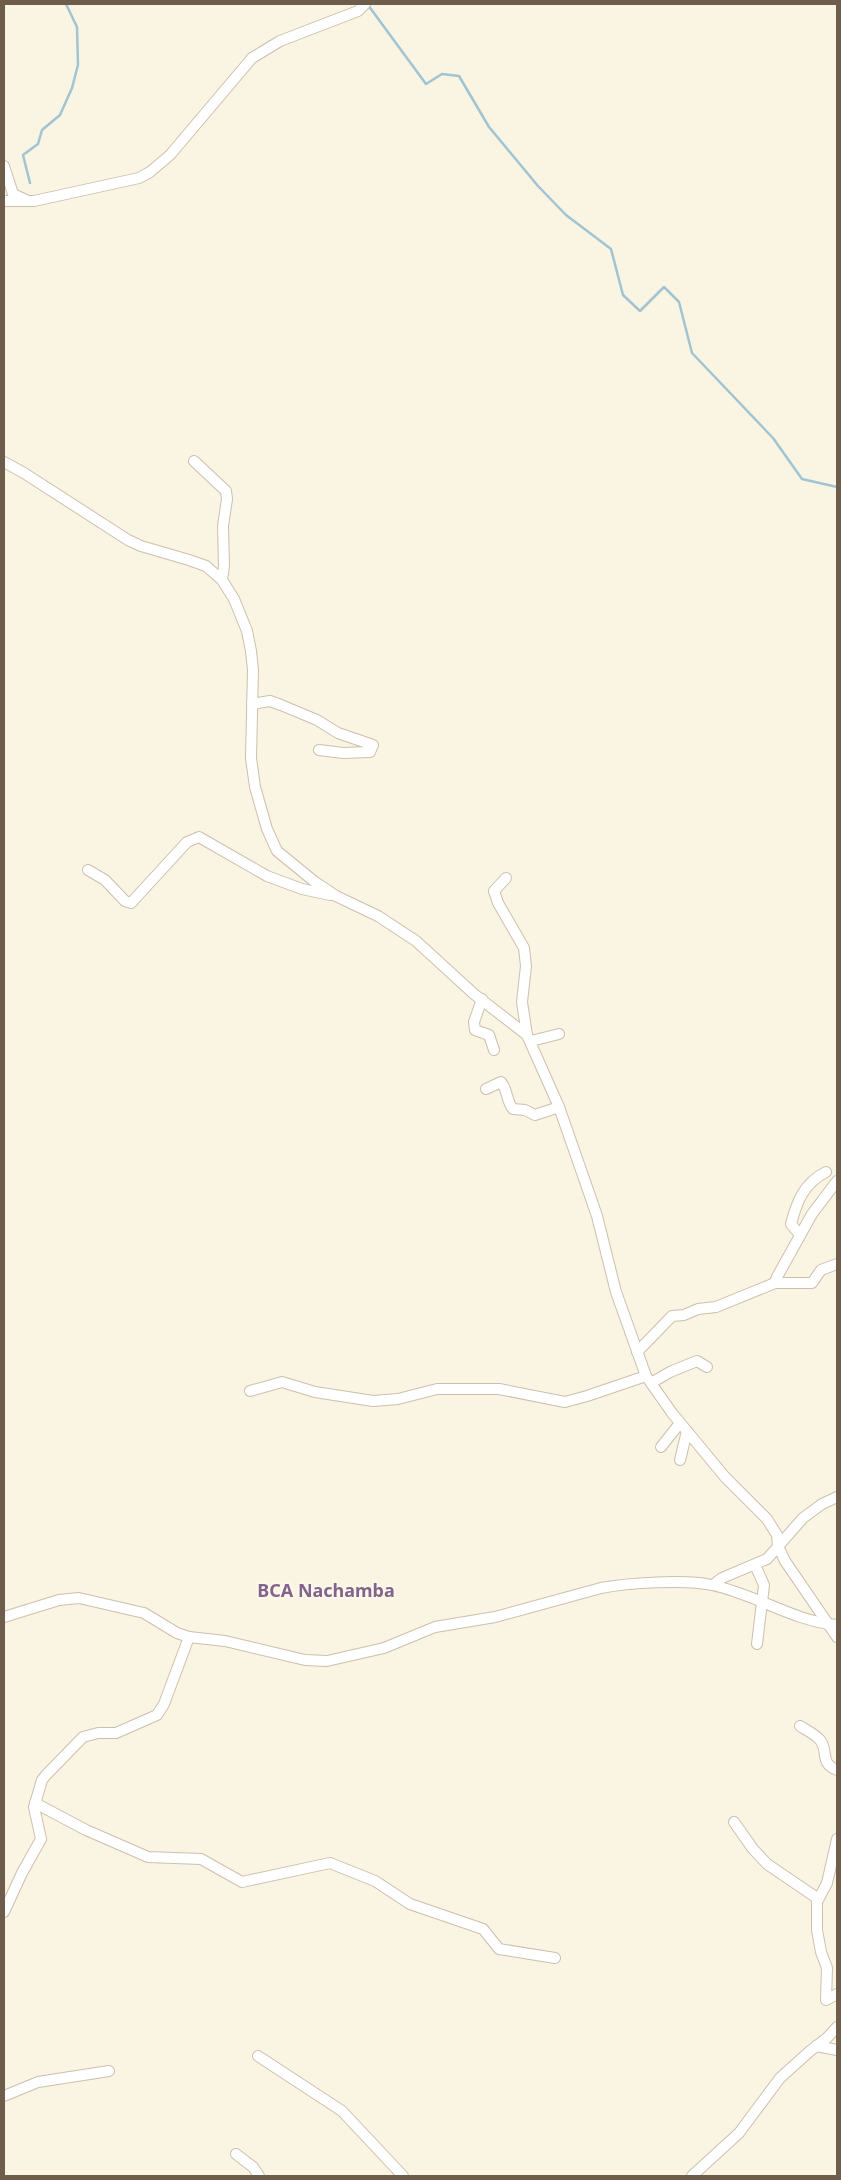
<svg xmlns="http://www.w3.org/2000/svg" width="841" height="2180" viewBox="0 0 841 2180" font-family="'Noto Sans',sans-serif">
<rect width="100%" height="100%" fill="#faf4e3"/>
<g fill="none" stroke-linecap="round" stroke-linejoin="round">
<g stroke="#a1c4d2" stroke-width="2.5">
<polyline points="368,5 426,84 442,74 459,76 489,127 538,186 566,215 611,249 623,295 640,311 664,287 679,302 692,353 773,438 802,479 837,487"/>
<polyline points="30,183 23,155 38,144 42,130 60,115 72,88 78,65 77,27 66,4"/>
</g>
<g stroke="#ccbfae" stroke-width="12">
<g id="minor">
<polyline points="4,166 13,194 26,200"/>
<polyline points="4,201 34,201 139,178 150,172 170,155 252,58 280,41 358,11 365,4"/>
<polyline points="194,461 226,491 227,499 223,526 224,566 222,580"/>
<polyline points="4,462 24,473 128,540 141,546 189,560 206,566 222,580 234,599 247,631 251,651 253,670 251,758 255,787 267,829 277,851 315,882 336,896 378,916 416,941 474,994 527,1035 559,1107 588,1190 597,1216 616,1292 646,1376 672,1413 725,1477 767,1519 777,1535 778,1546 785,1561 837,1637"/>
<polyline points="252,704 270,701 281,705 317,720 338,733 373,745 370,752 343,753 319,750"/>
<polyline points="88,870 105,880 125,901 131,903 187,842 199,837 267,876 302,889 330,895"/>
<polyline points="506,878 494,891 498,903 524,948 526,966 522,1002 527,1035"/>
<polyline points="482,999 474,1022 475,1030 489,1035 494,1050"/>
<polyline points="531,1041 559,1034"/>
<path d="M486,1089l15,-7c7,8 5,19 12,27l12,1 10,5 24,-8"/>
<path d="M800,1235l-9,-11c6,-23 13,-41 35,-52"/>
<polyline points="775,1283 777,1277 812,1214 837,1181"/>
<polyline points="637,1352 672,1316 684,1315 698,1309 716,1307 775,1283 812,1283 821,1270 837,1264"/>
<polyline points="651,1383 670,1372 697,1361 707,1367"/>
<polyline points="250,1391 282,1382 315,1392 373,1401 398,1399 437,1389 499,1389 565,1402 587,1396 646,1376"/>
<polyline points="661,1447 680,1423"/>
<polyline points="680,1460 687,1431"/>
<polyline points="755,1565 764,1585 757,1644"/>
<polyline points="713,1585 722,1578 767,1559 803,1518 822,1504 837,1497"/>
<path d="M4,1617l55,-17 20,-2 65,15 33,20 12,4 36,4 80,19 22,1 57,-13 51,-21 60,-10 106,-29c26,-5 85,-9 111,-3 43,9 81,36 125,40"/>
<path d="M800,1726c6,4 15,8 20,14 9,11 -1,23 17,30"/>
<polyline points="35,1803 86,1830 148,1857 201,1859 242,1882 330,1863 375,1881 410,1904 483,1929 499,1949 555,1958"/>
<polyline points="734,1822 753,1849 767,1864 817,1898 817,1930 821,1952 827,1968 826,2000 837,1994"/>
<polyline points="818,1900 827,1883 837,1839"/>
<polyline points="4,1912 22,1873 41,1839 34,1807 42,1780 46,1775 83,1737 98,1733 116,1733 157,1715 164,1704 189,1637"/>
<polyline points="816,2046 837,2050"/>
<polyline points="258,2056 342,2111 403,2176"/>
<polyline points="4,2096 38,2082 109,2071"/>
<polyline points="236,2154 253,2167 259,2176"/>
<polyline points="692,2176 739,2133 780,2078 810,2051 827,2038 837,2027"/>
</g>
</g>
<use href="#minor" stroke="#fff" stroke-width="10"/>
</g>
<g text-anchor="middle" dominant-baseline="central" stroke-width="4.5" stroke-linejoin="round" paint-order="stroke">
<g font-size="18" font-weight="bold" fill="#83648c" stroke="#fdf8e9">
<text x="326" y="1590">BCA Nachamba</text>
</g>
</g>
<rect width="841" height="2180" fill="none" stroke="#6f5d4c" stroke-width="10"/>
</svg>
